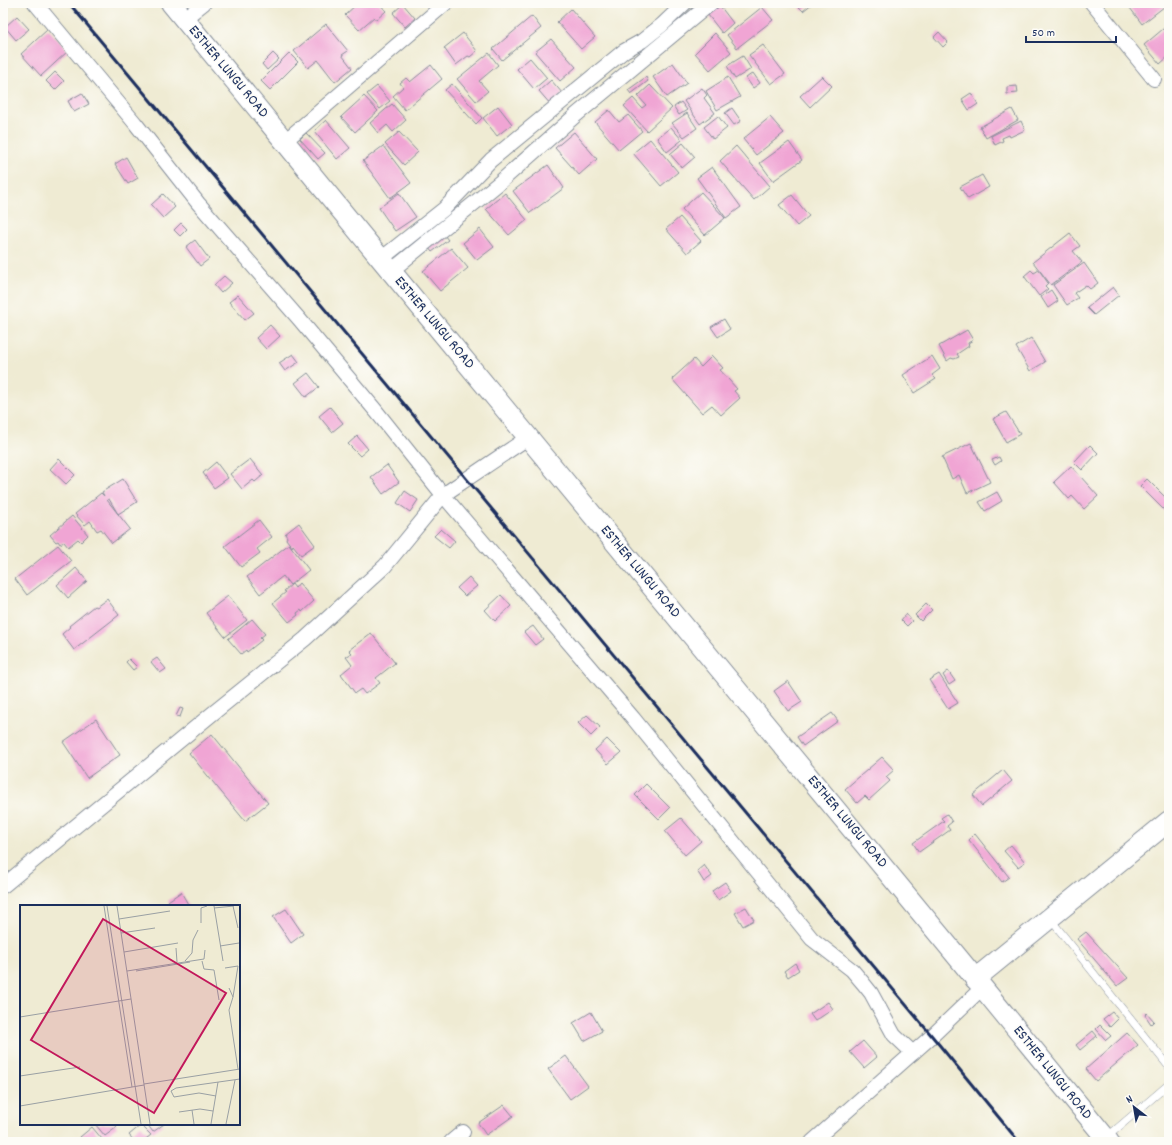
<svg xmlns="http://www.w3.org/2000/svg" width="1172" height="1145" viewBox="0 0 1172 1145" font-family="Dekko,sans-serif">
<rect width="100%" height="100%" fill="#fdfcf7"/>
<filter id="ink" filterUnits="userSpaceOnUse"><feTurbulence type="fractalNoise" baseFrequency=".025" numOctaves="2"/><feDisplacementMap in="SourceGraphic" scale="8" xChannelSelector="R" yChannelSelector="G"/><feConvolveMatrix kernelMatrix="1 2 1 2 8 2 1 2 1" color-interpolation-filters="sRGB"/></filter>
<filter id="wash" filterUnits="userSpaceOnUse"><feTurbulence type="fractalNoise" baseFrequency=".012" numOctaves="4" result="noise"/><feDisplacementMap in="SourceGraphic" scale="16" xChannelSelector="R" yChannelSelector="G"/><feGaussianBlur stdDeviation="0.9" result="paint"/><feColorMatrix in="noise" values="0 0 0 0 0 0 0 0 0 0 0 0 0 0 0 0 0 1.4 0 .05"/><feComposite in="paint" operator="in"/></filter>
<g filter="url(#wash)">
<rect width="100%" height="100%" fill="#efebd3"/>
<g id="blocks">
<g fill="#f0a5d4">
<polygon points="358,3 379,3 386,11 376,20 374,17 359,30 345,15"/>
<polygon points="804,3 813,3 803,11 799,7"/>
<polygon points="1137,3 1169,3 1142,24 1130,8"/>
<polygon points="403,4 415,18 405,27 393,13"/>
<polygon points="720,6 733,23 722,33 708,15"/>
<polygon points="762,7 773,20 737,48 727,35"/>
<polygon points="571,9 595,37 581,49 557,22"/>
<polygon points="17,16 29,29 16,40 5,27"/>
<polygon points="532,16 541,28 502,60 493,49"/>
<polygon points="326,24 348,51 342,55 352,68 335,82 318,60 308,68 294,51"/>
<polygon points="1169,24 1169,56 1160,64 1144,45"/>
<polygon points="48,29 68,51 41,76 21,54"/>
<polygon points="939,32 948,42 943,47 934,37"/>
<polygon points="463,33 477,51 470,57 468,56 456,65 444,48"/>
<polygon points="715,33 731,52 710,70 695,53"/>
<polygon points="551,39 576,67 560,81 535,52"/>
<polygon points="763,45 785,74 771,84 749,55"/>
<polygon points="273,53 279,59 267,70 262,64"/>
<polygon points="289,53 298,62 270,90 261,81"/>
<polygon points="489,53 498,65 479,81 488,91 476,101 457,79"/>
<polygon points="743,56 751,69 735,79 727,66"/>
<polygon points="530,58 547,78 534,89 517,69"/>
<polygon points="673,63 687,83 667,97 653,77"/>
<polygon points="431,65 442,79 405,110 393,96 403,87 400,83 406,78 410,82"/>
<polygon points="55,72 64,81 55,90 46,81"/>
<polygon points="753,73 760,83 753,88 746,78"/>
<polygon points="822,76 832,86 810,107 800,96"/>
<polygon points="646,77 648,81 631,94 628,90"/>
<polygon points="728,77 740,97 717,110 706,91"/>
<polygon points="551,80 563,94 551,105 539,91"/>
<polygon points="452,84 482,118 476,124 445,90"/>
<polygon points="650,85 672,108 647,131 624,106 633,98 642,108 646,105 638,96"/>
<polygon points="377,86 390,101 380,109 367,94"/>
<polygon points="1017,86 1018,93 1007,94 1007,87"/>
<polygon points="702,88 707,95 704,98 715,113 700,124 684,101"/>
<polygon points="82,93 89,104 74,112 68,101"/>
<polygon points="971,93 978,104 969,110 962,99"/>
<polygon points="364,96 378,111 355,132 341,117"/>
<polygon points="681,102 687,110 679,115 674,107"/>
<polygon points="392,104 406,120 393,132 387,125 378,133 370,123"/>
<polygon points="498,106 512,124 497,136 483,118"/>
<polygon points="732,108 741,121 734,125 725,113"/>
<polygon points="1012,109 1018,120 986,138 980,127"/>
<polygon points="609,110 619,122 628,115 642,131 619,150 595,122"/>
<polygon points="687,113 697,128 684,137 672,123"/>
<polygon points="718,116 727,128 713,139 704,127"/>
<polygon points="770,117 784,133 756,155 743,139"/>
<polygon points="326,120 350,148 337,159 314,131"/>
<polygon points="1021,121 1025,130 1010,137 1009,135 1002,138 1003,141 995,145 991,136"/>
<polygon points="671,127 682,140 667,152 657,138"/>
<polygon points="399,132 418,152 404,165 385,144"/>
<polygon points="574,132 597,159 579,175 555,148"/>
<polygon points="306,133 325,153 318,159 300,139"/>
<polygon points="650,139 678,172 661,186 633,153"/>
<polygon points="789,142 802,160 773,181 760,163"/>
<polygon points="683,143 695,157 682,168 670,154"/>
<polygon points="383,146 411,183 390,198 363,161"/>
<polygon points="736,146 770,186 754,200 720,161"/>
<polygon points="126,157 138,178 128,184 115,164"/>
<polygon points="548,165 564,188 530,213 513,191"/>
<polygon points="712,167 741,207 726,218 697,178"/>
<polygon points="982,175 989,187 968,199 960,187"/>
<polygon points="701,192 725,218 705,235 682,209"/>
<polygon points="399,193 416,217 395,231 379,208"/>
<polygon points="505,193 527,220 509,235 486,209"/>
<polygon points="163,194 175,207 163,218 151,205"/>
<polygon points="792,195 809,216 797,226 779,205"/>
<polygon points="680,217 701,241 687,253 666,229"/>
<polygon points="181,223 187,229 180,236 174,230"/>
<polygon points="480,229 494,247 477,260 463,243"/>
<polygon points="1070,233 1080,246 1073,251 1082,262 1051,285 1033,262"/>
<polygon points="444,235 448,240 432,252 428,247"/>
<polygon points="195,240 209,259 200,266 186,247"/>
<polygon points="451,248 468,268 440,291 423,271"/>
<polygon points="1084,263 1098,283 1090,289 1086,285 1074,293 1078,298 1067,305 1053,285"/>
<polygon points="1031,270 1034,273 1039,270 1048,283 1045,286 1048,289 1039,296 1024,276"/>
<polygon points="224,276 232,283 221,293 214,285"/>
<polygon points="1113,287 1119,295 1094,315 1087,308"/>
<polygon points="1051,290 1058,301 1048,308 1041,297"/>
<polygon points="238,295 254,313 245,320 229,302"/>
<polygon points="724,319 730,329 718,337 711,327"/>
<polygon points="270,325 280,336 266,349 256,338"/>
<polygon points="967,330 973,340 968,343 969,346 957,354 959,357 954,359 951,358 947,361 939,346"/>
<polygon points="1031,338 1045,362 1030,371 1016,347"/>
<polygon points="293,354 299,362 285,371 279,363"/>
<polygon points="712,356 723,368 720,370 737,389 734,391 740,398 721,415 712,405 702,413 672,379 694,359 701,367"/>
<polygon points="932,356 940,369 932,375 936,379 914,393 903,375"/>
<polygon points="308,373 319,387 306,397 295,383"/>
<polygon points="330,407 343,423 332,432 319,416"/>
<polygon points="1006,412 1020,434 1006,442 993,419"/>
<polygon points="357,436 368,449 360,456 348,444"/>
<polygon points="971,443 990,482 967,493 959,475 952,479 942,457"/>
<polygon points="1090,445 1098,453 1082,470 1074,462"/>
<polygon points="999,457 1001,461 995,465 992,460"/>
<polygon points="59,459 75,475 66,484 50,469"/>
<polygon points="250,459 263,475 255,482 253,480 242,489 230,474"/>
<polygon points="216,462 228,478 214,488 203,473"/>
<polygon points="387,465 399,482 383,494 371,477"/>
<polygon points="1071,466 1098,496 1084,509 1072,496 1069,499 1054,482"/>
<polygon points="123,479 137,502 118,514 109,499 107,500 130,529 112,543 101,529 97,531 90,521 85,525 75,514 101,493 104,496 102,492"/>
<polygon points="1147,479 1169,501 1169,509 1166,512 1140,486"/>
<polygon points="405,491 418,500 410,512 397,503"/>
<polygon points="997,492 1002,501 985,511 979,502"/>
<polygon points="72,516 88,535 81,542 78,539 68,547 64,542 60,544 58,541 56,542 50,535"/>
<polygon points="259,520 272,537 257,549 260,553 241,567 225,546"/>
<polygon points="299,523 315,545 301,555 293,545 292,547 286,539 287,537 285,534"/>
<polygon points="441,529 455,541 449,548 434,536"/>
<polygon points="289,544 309,570 290,585 283,576 260,594 247,577"/>
<polygon points="58,545 71,561 27,595 15,579"/>
<polygon points="76,568 87,581 68,598 57,585"/>
<polygon points="469,577 477,586 465,596 457,588"/>
<polygon points="299,583 314,601 302,612 301,610 297,613 298,615 289,622 273,603 286,592 284,591 292,584 295,588"/>
<polygon points="501,595 511,606 495,621 485,610"/>
<polygon points="228,596 247,620 225,637 206,613"/>
<polygon points="107,599 119,615 74,650 62,634 70,627 69,626 94,606 96,607"/>
<polygon points="926,604 932,610 921,621 915,615"/>
<polygon points="906,614 912,621 907,626 901,620"/>
<polygon points="252,619 265,634 260,638 262,640 247,652 246,650 241,654 228,639"/>
<polygon points="533,626 543,639 535,645 524,632"/>
<polygon points="371,633 395,663 376,678 380,683 365,694 361,689 355,693 341,674 352,665 346,657 352,653 349,650"/>
<polygon points="157,658 166,669 160,673 151,662"/>
<polygon points="129,659 137,667 133,670 126,662"/>
<polygon points="948,671 955,681 949,685 943,675"/>
<polygon points="939,674 958,703 948,709 929,680"/>
<polygon points="788,681 802,702 788,711 774,691"/>
<polygon points="180,708 183,709 180,717 176,716"/>
<polygon points="832,713 838,721 803,746 797,737"/>
<polygon points="587,715 600,727 591,736 578,723"/>
<polygon points="96,719 120,755 87,778 63,742"/>
<polygon points="212,734 268,803 245,821 189,753"/>
<polygon points="607,739 621,753 608,764 595,750"/>
<polygon points="882,757 894,770 886,777 890,781 869,800 865,796 857,803 845,789"/>
<polygon points="1003,770 1012,781 982,806 973,795"/>
<polygon points="646,784 670,808 659,819 635,795"/>
<polygon points="947,814 952,822 947,826 950,830 919,852 913,843 944,821 941,818"/>
<polygon points="681,818 701,841 685,855 665,831"/>
<polygon points="975,834 1009,877 1002,882 969,840"/>
<polygon points="1011,845 1025,862 1018,867 1004,851"/>
<polygon points="704,865 712,876 704,882 697,871"/>
<polygon points="725,882 731,891 718,900 712,891"/>
<polygon points="181,892 189,906 171,906 168,901"/>
<polygon points="746,907 754,920 743,926 735,913"/>
<polygon points="286,909 303,934 291,943 273,917"/>
<polygon points="1086,932 1128,978 1117,986 1077,939"/>
<polygon points="795,963 799,970 788,977 784,971"/>
<polygon points="828,1002 833,1009 815,1021 810,1014"/>
<polygon points="591,1012 602,1031 584,1041 573,1023"/>
<polygon points="1112,1012 1118,1019 1110,1027 1103,1019"/>
<polygon points="1147,1013 1154,1021 1151,1024 1145,1015"/>
<polygon points="1100,1025 1111,1036 1106,1040 1096,1029"/>
<polygon points="1093,1031 1097,1036 1080,1050 1076,1045"/>
<polygon points="1127,1033 1138,1045 1096,1081 1086,1069"/>
<polygon points="863,1041 877,1057 864,1068 850,1052"/>
<polygon points="566,1056 588,1086 570,1099 548,1069"/>
<polygon points="504,1105 513,1116 486,1135 478,1123"/>
<polygon points="95,1124 115,1124 117,1127 105,1136"/>
<polygon points="147,1124 164,1124 153,1132"/>
<polygon points="141,1125 151,1135 142,1142 135,1142 129,1135"/>
<polygon points="92,1127 102,1139 99,1142 83,1142 80,1137"/>
</g>
</g>
</g>
<g filter="url(#ink)">
<use href="#blocks" fill-opacity="0" stroke="#858d98" stroke-width="1"/>
<g fill="none" stroke-linecap="round" stroke-linejoin="round">
<g stroke="#858d98" stroke-width="8">
<g id="lane">
<polyline points="1051,920 1169,1067"/>
<polyline points="1107,1137 1169,1084"/>
</g>
</g>
<g stroke="#858d98" stroke-width="16">
<g id="street">
<polyline points="35,3 135,123 198,203 300,320 376,411 443,495 633,718 812,939 852,970 863,983 871,993 894,1035 913,1053"/>
<polyline points="1092,3 1154,79"/>
<polyline points="184,19 204,3"/>
<polyline points="285,141 446,3"/>
<polyline points="381,259 444,209 491,160 624,51 642,41 662,25 685,3"/>
<polyline points="391,271 499,183 576,115 711,3"/>
<polyline points="3,886 212,714 305,639 385,566 443,495 529,437"/>
<polyline points="451,1142 463,1132"/>
<polyline points="812,1142 932,1036 982,988"/>
</g>
</g>
<g stroke="#858d98" stroke-width="22">
<g id="secondary">
<polyline points="171,3 381,259 960,960 1109,1142"/>
<polyline points="975,979 1169,821"/>
</g>
</g>
<use href="#lane" stroke="#fff" stroke-width="7"/>
<use href="#street" stroke="#fff" stroke-width="14"/>
<use href="#secondary" stroke="#fff" stroke-width="20"/>
<polyline stroke="#1b2f5e" stroke-width="3" points="69,3 932,1036 1019,1142"/>
</g>
</g>
<g text-anchor="middle" dominant-baseline="central" stroke-width="3" stroke-linejoin="round" paint-order="stroke">
<g font-size="15" fill="#1b2f5e" stroke="#fdfcf7">
<text transform="translate(228 72) rotate(50)">ESTHER LUNGU ROAD</text>
<text transform="translate(434 323) rotate(50)">ESTHER LUNGU ROAD</text>
<text transform="translate(640 572) rotate(50)">ESTHER LUNGU ROAD</text>
<text transform="translate(847 822) rotate(50)">ESTHER LUNGU ROAD</text>
<text transform="translate(1052 1073) rotate(51)">ESTHER LUNGU ROAD</text>
</g>
</g>
<g transform="translate(20 905)">
<rect width="220" height="220" fill="#efebd3"/>
<path fill="none" stroke="#9aa0a4" stroke-width="1" d="M84,1l28,181M87,1l34,218M97,1l33,218M194,1l9,55M213,1l5,22M194,3l20,-2M99,14l51,-8M181,18v-15l6,-2M101,28l34,-5M200,41l19,-3M156,43l1,14M104,47l54,-9M165,56l7,-8 1,-13 5,-10M182,56l2,8 10,1 5,30M205,63l13,-2 -5,31M107,66l77,-12 1,-9M116,66l54,-9M209,83l4,9 -4,13 9,59M0,112l111,-18M0,171l60,-9M124,179l96,-15M196,191l-17,-3 -25,4 -3,-6 5,-3 64,-9M0,201l124,-21M172,205l2,14M159,207l21,-3 13,2M191,219l7,-42M206,219l9,-44"/>
<path fill="#c2185b" fill-opacity="0.15" stroke="#c2185b" stroke-width="2" d="M83,14l123,74 -72,120 -123,-73z"/>
<rect width="220" height="220" fill="none" stroke="#1b2f5e" stroke-width="2"/>
</g>
<rect width="1172" height="1145" fill="none" stroke="#fdfcf7" stroke-width="16"/>
<g transform="translate(1134 1107) rotate(329)" stroke="#fdfcf7" stroke-width="3" paint-order="stroke">
<path d="M0-3L7 15L0 10L-7 15Z" fill="#1b2f5e"/>
<text y="-6" font-size="11" font-weight="bold" text-anchor="middle" fill="#1b2f5e">N</text>
</g>
<path d="M1026 36v6h90v-6" fill="none" stroke="#1b2f5e" stroke-width="2"/>
<text x="1032" y="36" font-size="12" fill="#1b2f5e" stroke="#fdfcf7" stroke-width="3" paint-order="stroke">50 m</text>
</svg>
